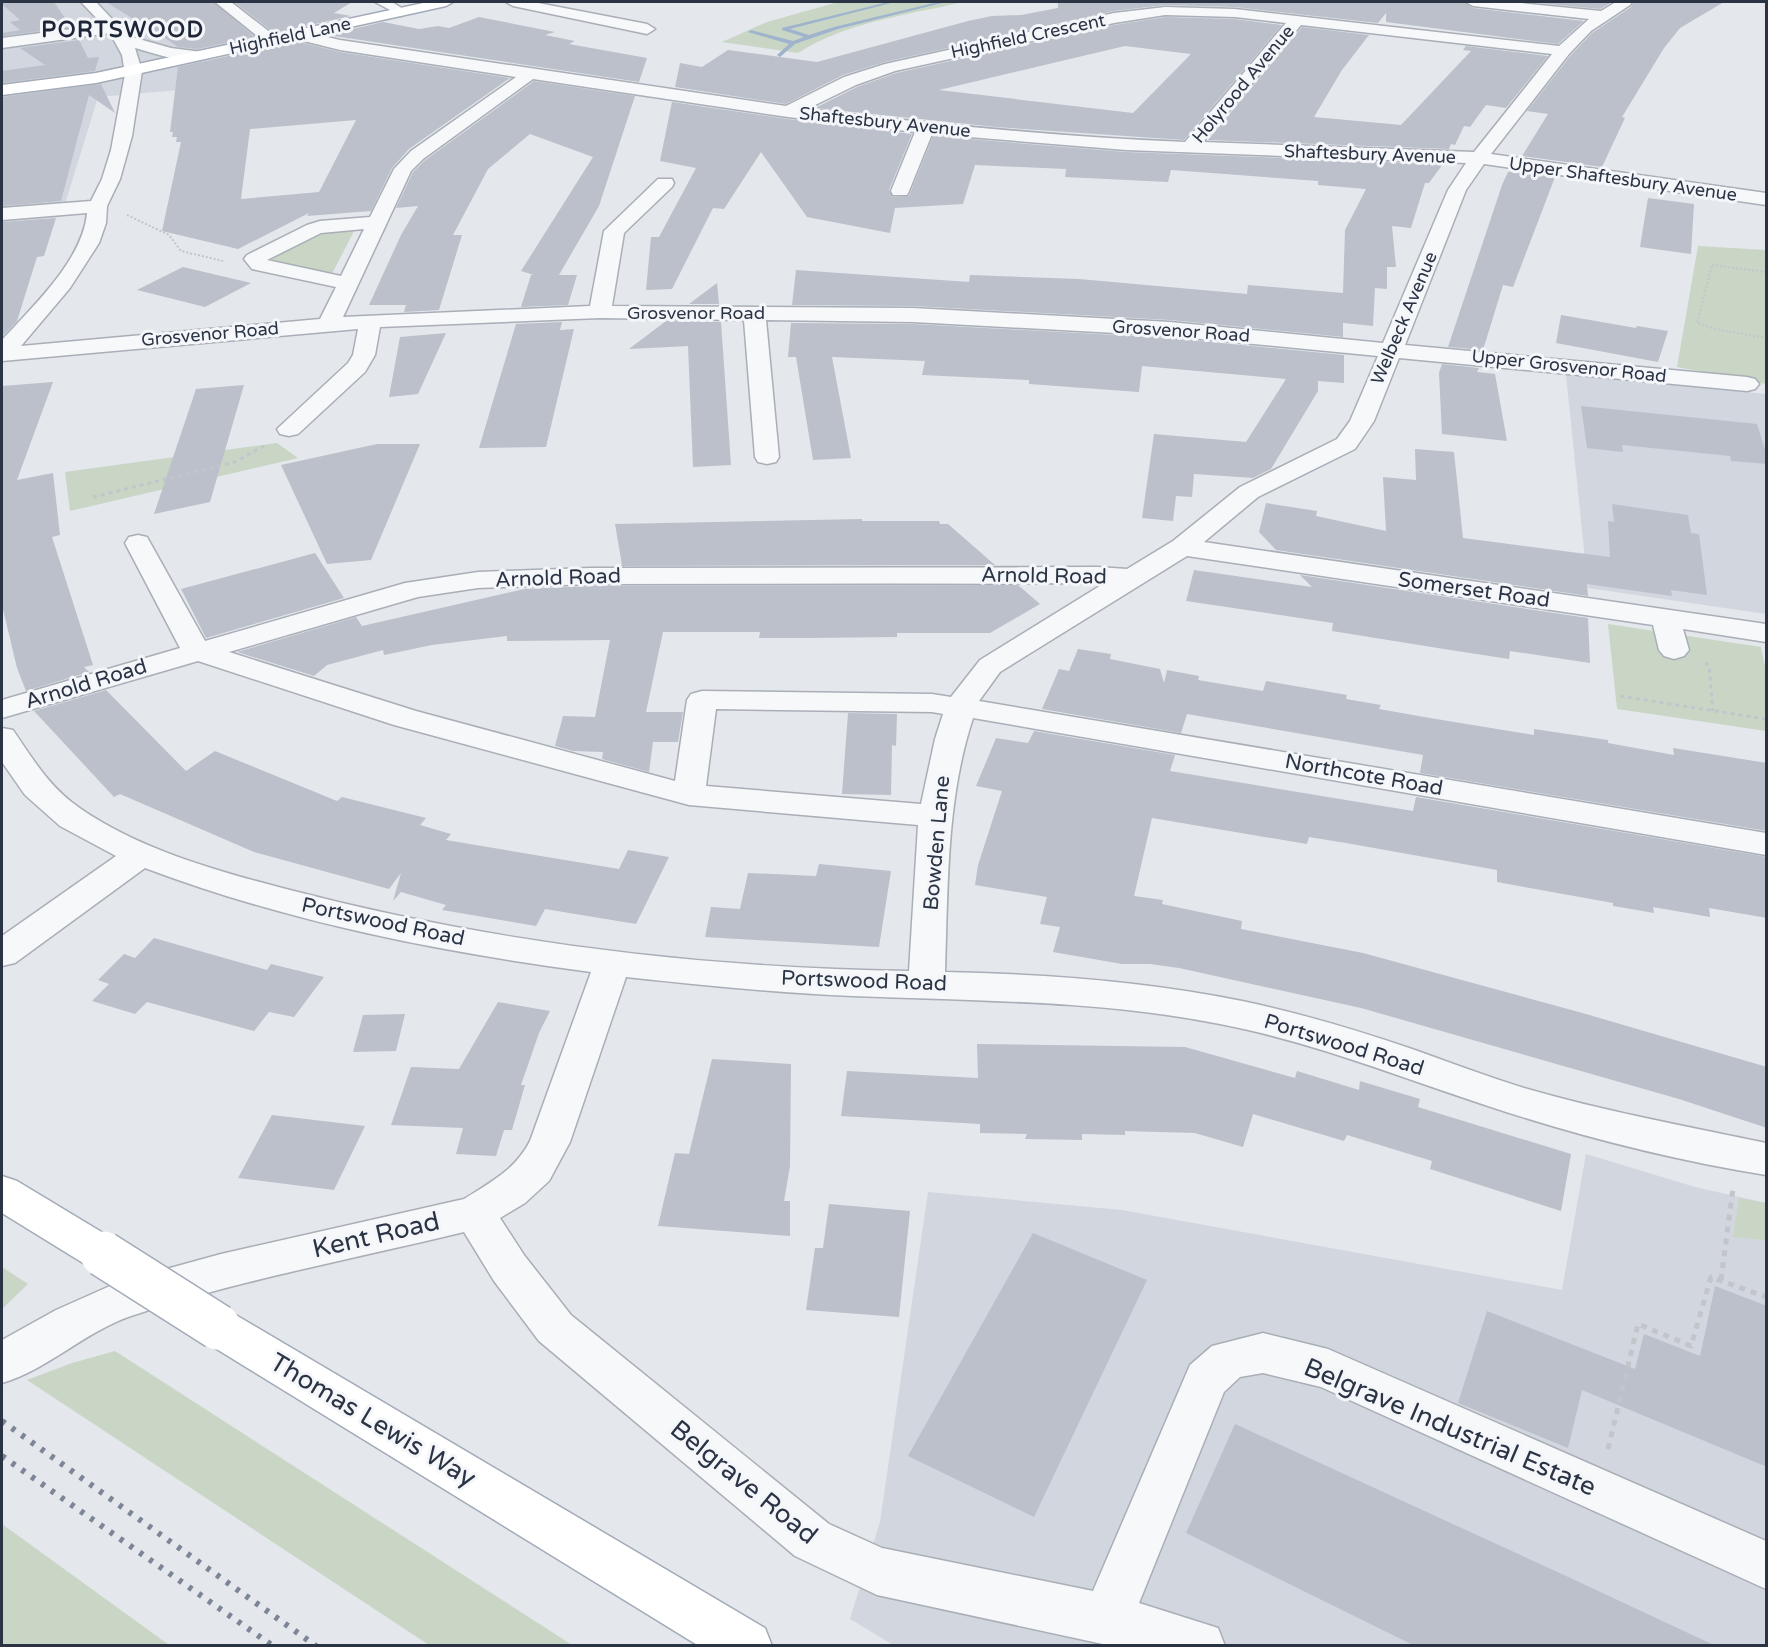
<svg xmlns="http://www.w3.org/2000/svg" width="1768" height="1647" viewBox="0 0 1768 1647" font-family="'Varela Round',sans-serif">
<rect width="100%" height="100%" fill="#e4e7ec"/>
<g fill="#d2d6de">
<polygon points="2,2 225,2 281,43 200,60 224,75 203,88 98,97 61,217 2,222"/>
<polygon points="1566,375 1766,394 1766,614 1588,588"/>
<polygon points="1586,1154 1695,1187 1766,1203 1766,1645 895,1646 850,1619 880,1522 928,1192 1122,1210 1562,1290"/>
</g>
<g fill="#c9d6c5">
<path d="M838,2h125c-55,13 -117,20 -165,51l-76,-11 45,-20z"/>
<polygon points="355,229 333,272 326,273 272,260 273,257 323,231"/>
<polygon points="1698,246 1766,250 1766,384 1677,367"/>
<polygon points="277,443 298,458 70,511 65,472"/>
<polygon points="1608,624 1761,647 1766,671 1766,731 1617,709"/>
<polygon points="1739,1198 1766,1203 1766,1240 1733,1237"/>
<polygon points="2,1267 28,1284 2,1309"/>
<polygon points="115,1351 572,1645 429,1645 27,1380 72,1363"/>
<polygon points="2,1524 169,1645 2,1645"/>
</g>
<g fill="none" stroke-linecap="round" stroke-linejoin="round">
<polygon fill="#9fb4cc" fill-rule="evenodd" points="888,2 895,2 790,29 809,35 834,27 938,2 946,2 838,29 795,44 780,57 777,55 789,44 748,32 751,30 793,41 804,37 782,30 782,28"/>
</g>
<g fill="#bbc0ca" fill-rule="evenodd">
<polygon points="2,2 54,2 71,27 3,36 2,33 20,30 10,22 20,20 2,4"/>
<polygon points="106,2 213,2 255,37 197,49 178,47 165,38 166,32 158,34"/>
<polygon points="234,2 352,2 334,13 351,16 274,33"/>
<polygon points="1058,2 1464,2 1473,8 1584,21 1558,44 1386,22 1386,13 1378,23 1235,7 1165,5 1114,11 885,62 843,75 786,104 675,87 680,63 702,67 728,50 817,62 968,21 992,16 1021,15 1058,8"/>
<polygon points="1528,2 1612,2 1600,9"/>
<polygon points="1634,2 1724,2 1680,28 1664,48 1622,117 1625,118 1602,167 1522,156 1548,114 1527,111 1571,55 1592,33 1631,7"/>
<polygon points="479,17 555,32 545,35 575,41 569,44 647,58 639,82 327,35 383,22 419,29 438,26 449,28"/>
<path d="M1165,17l70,2 47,6 -98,115 -188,-13 -181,-19 42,-21 39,-14 218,-48zM1125,46l66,8 -58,59 -194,-23z"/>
<polygon points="1302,27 1369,35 1342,70 1314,117 1401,125 1471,51 1463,50 1466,46 1548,56 1506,108 1486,105 1470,127 1464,126 1455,145 1451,144 1449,149 1208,140"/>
<polygon points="79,40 88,58 99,57 95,71 2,83 2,71 45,65 20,48"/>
<path d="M296,41l44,11 170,26 -101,71 -17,19 -21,43 -64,5 2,-3 -71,36 -76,-18 19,-89h-5l1,-5h-5l1,-5h-3l8,-65zM356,120l-37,72 -78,7 9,-70z"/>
<polygon points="534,81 635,96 599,206 559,275 577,275 568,305 521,307 531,275 534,275 521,271 593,157 530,134 488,169 453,235 462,235 439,310 404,312 406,305 369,305 401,235 418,206 396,208 413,172 424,161"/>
<polygon points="101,84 115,113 89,95 61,201 2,206 2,97"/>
<polygon points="672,102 788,119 912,134 889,190 893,197 909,196 933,136 1126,152 1443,164 1429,183 1425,183 1411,228 1392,226 1396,267 1387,267 1387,289 1375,288 1373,326 1343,323 1343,337 1170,320 913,306 792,305 796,270 969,282 970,275 1079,279 1247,294 1248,285 1343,293 1345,230 1366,189 1318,185 1318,181 1171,170 1168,182 1065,177 1066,169 975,165 963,204 895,208 890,233 807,217 761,152 724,209 713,208 672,289 646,290 651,237 659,237 696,168 660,161"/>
<polygon points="1513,171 1555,177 1513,287 1503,285 1483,350 1448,347 1502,185 1508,172"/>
<polygon points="1648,198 1694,204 1691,254 1640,247"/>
<polygon points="56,218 44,256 37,257 17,321 2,337 2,222"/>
<polygon points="183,267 251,283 205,307 137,290"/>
<polygon points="717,283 719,304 689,304"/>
<polygon points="1561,315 1636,328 1637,326 1668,331 1658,362 1556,343"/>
<polygon points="666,321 721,322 731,465 693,467 688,346 629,349"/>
<polygon points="562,322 560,330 574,329 546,447 479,448 516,324"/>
<polygon points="791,323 913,324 1170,338 1344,355 1344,383 1318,381 1318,391 1271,469 1253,478 1194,474 1192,497 1176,496 1173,521 1142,518 1154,434 1246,442 1286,379 1142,366 1139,392 1029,384 1029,380 922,375 925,361 832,357 851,458 813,460 796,357 788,357"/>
<polygon points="446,333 418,394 389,397 400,337"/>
<polygon points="1442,364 1479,368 1477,372 1495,374 1507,441 1442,434 1439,373"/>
<polygon points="53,382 17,480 53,473 60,535 52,537 93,665 84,667 89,672 26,691 17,668 2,605 2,386"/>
<polygon points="244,385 210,502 154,514 196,389"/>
<polygon points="1581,406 1757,424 1767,456 1767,464 1731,461 1730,456 1622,445 1623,452 1587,448"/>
<polygon points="377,444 420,444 371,560 327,564 281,465"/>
<polygon points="1415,449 1454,452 1463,538 1610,557 1608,521 1614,522 1612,504 1688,515 1691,533 1699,534 1707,595 1671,590 1672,596 1587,584 1588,596 1276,550 1259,532 1266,503 1317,511 1316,516 1386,531 1383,477 1416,480"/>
<polygon points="862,519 862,521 939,521 940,524 948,524 995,565 618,566 622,565 615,524"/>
<polygon points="315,553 344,598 206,638 181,589"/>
<polygon points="1194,570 1312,587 1300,575 1588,618 1590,663 1510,651 1509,659 1444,649 1332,631 1333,623 1186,601"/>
<polygon points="1018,585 1040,604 990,633 897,633 897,637 809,638 759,638 760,632 663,632 646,712 683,712 678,742 653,742 649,772 602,759 603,752 573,751 555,746 563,716 595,717 610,640 507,641 507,636 432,645 384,655 383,650 327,665 314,676 237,652 356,617 362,626 524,589 590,586"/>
<polygon points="1078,649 1111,654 1110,659 1160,669 1164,683 1167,670 1199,676 1198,680 1263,691 1266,681 1347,695 1346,699 1381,705 1379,709 1430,718 1534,735 1534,729 1608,740 1608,743 1674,755 1673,748 1767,763 1767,831 1420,773 1423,755 1187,714 1181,733 1042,709 1059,669 1069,671"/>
<polygon points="106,690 186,771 215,751 337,801 342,797 426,818 420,825 451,834 446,840 619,869 628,850 669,857 636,924 545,909 536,926 442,910 446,905 401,892 393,901 401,873 389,889 254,852 120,794 114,797 34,711"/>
<polygon points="848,713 897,714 896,746 892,745 891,795 842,794"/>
<polygon points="1034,731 1175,755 1170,771 1413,811 1416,797 1767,857 1767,918 1709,908 1710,917 1653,907 1654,913 1631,909 1613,906 1613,903 1497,882 1497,870 1346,843 1309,837 1307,844 1152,818 1134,896 1163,900 1162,904 1242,921 1241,929 1363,953 1586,1014 1767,1067 1767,1128 1679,1099 1361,1008 1179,968 1150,964 1122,964 1053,952 1060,927 1040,924 1047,897 975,885 978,865 1002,791 976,786 996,738 1028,743"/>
<polygon points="819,864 891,871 879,947 705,937 711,907 740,909 748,873 816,876"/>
<polygon points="154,938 267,970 271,964 324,977 294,1017 269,1012 254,1031 147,1002 135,1014 92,1001 109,984 98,980 124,954 135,958"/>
<polygon points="498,1002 550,1011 539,1033 521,1085 525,1085 512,1130 504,1130 496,1156 456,1154 463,1128 391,1125 411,1067 459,1069"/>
<polygon points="405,1014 396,1051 353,1052 363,1015"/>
<polygon points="977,1044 1185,1047 1295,1078 1297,1071 1359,1090 1360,1081 1420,1099 1418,1107 1571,1154 1561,1211 1430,1169 1432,1161 1347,1135 1344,1141 1253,1114 1243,1147 1195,1133 1125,1131 1125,1135 1082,1134 1082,1140 1025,1139 1027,1134 980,1133 980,1124 841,1116 847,1071 978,1078"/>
<polygon points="712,1059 791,1064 790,1166 784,1201 790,1201 790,1236 658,1226 675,1153 689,1154"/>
<polygon points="272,1115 365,1126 334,1190 238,1178"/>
<polygon points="829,1204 910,1211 899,1317 806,1310 815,1248 823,1248"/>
<polygon points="1033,1233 1147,1280 1034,1517 908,1456"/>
<polygon points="1715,1286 1767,1306 1767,1467 1582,1390 1568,1448 1458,1403 1487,1311 1635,1369 1644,1334 1700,1356"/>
<polygon points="1235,1424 1564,1575 1716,1646 1415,1646 1186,1533"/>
</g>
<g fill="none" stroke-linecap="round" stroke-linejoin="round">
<g stroke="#a9aeb7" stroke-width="3">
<g id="minor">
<path d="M81,2h15l32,34 43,12 31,4 2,3c-11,13 -54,-3 -69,-7l7,23 -10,65 -12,43 -13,27 -1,17 -7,20 -29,45 -49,58 299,-27 16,-32 -84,-18 -8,-10 3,-4 60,-30 13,-4 50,-4 24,-48 17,-18 105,-74 -176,-27 -48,-12 -3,-3 8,-5 43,10 446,66 58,-29 41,-13 229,-51 51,-6 70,2 324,37 30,-27 -116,-13 -7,-4h44l91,9 15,-9h16l-2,3 -39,26 -22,23 -78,100 275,39v12l-282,-41 -18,26 -61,155 342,32 8,2 4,5 -4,5 -8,2 -348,-33 -25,63 -19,28 -97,48 -54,45 562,82v18l-83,-13 6,21 -5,6 -10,3 -10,-3 -5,-6 -6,-25 -466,-69 -187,116 -21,29 787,132v22l-793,-137c-27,82 -25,169 -28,254 99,2 200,9 297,29 58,12 114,29 170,48 37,13 74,27 112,39 79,23 161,38 242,55v32c-93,-15 -188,-39 -278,-69 -89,-29 -175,-64 -268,-82 -121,-24 -244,-23 -367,-28 -76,-3 -151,-11 -227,-19l-56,165 -21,39 -24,22 -25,15 24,37 47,60 258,209 53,24 211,43 97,-226 22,-19 51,-13 65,16 438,192v48l-445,-202 -58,-14 -23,4 -16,15 -85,211 79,25 7,18h-113l-235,-51 -82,-39 -256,-215 -45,-60 -30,-49c-111,27 -225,48 -333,84 -45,15 -84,54 -129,67v-43l54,-30 63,-28 102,-28 243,-55c27,-17 51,-29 66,-58l61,-169c-151,-20 -303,-50 -446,-104l-130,95 -13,3v-30l114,-80 -56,-30 -35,-31 -23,-33v-34l11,2c21,31 37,58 68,79 60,41 136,62 205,80 202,53 414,79 623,82l9,-146 -229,-20 -295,-80 -196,-64 -196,57v-18l178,-52 -55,-105 4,-6 9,-2 9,2 58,104 200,-58 73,-11 112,-4 507,-1 30,2 46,-28 67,-54 97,-48 13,-18 28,-65 -208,-20 -257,-14 -147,-2 13,137 -3,5 -9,2 -9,-2 -3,-5 -11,-137 -144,-2 -220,9 -5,28 -10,17 -67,62 -9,2 -9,-2 -3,-5 71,-66 5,-8 5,-26 -356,32v-21c30,-33 81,-80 85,-127l-85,7v-12l89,-7 11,-22 9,-29 14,-76 -3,-19 -12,-22 -108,15v-10l101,-13zM1165,15l70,2 51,6 -101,119c-127,-5 -252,-18 -378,-33l49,-24 39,-14 219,-48zM1301,25l251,29 -78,98 -271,-10zM533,79l255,38 127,15 -24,59 2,4h14l2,-4 23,-57 194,16 340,13 -18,27 -65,153 -213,-21 -257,-14 -301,-2 12,-73 48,-46 2,-4 -2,-4h-14l-54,52 -14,75 -247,11 68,-146 12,-12zM364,229l-23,47 -74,-16 54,-27zM590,584l507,-1 6,1 -123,76 -29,37 -19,-3 -230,-3 -11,3 -4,6 -12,81 -259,-70 -187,-59 189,-55 60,-9zM716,709l216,3 11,2 -8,25 -14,65 -215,-18z"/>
<polygon points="215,2 231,2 280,40 272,45 266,43"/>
<polygon points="375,2 392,2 408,12 401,16"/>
<polygon points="506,2 533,2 647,24 655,29 647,34 513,6"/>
</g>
</g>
<g stroke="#a3abb8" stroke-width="3">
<g id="major">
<polygon points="428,2 453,2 446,6 96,83 2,95 2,85 96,73"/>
<polygon points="2,1176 17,1181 118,1242 124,1254 118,1266 103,1272 88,1266 2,1213"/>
<polygon points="218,1308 234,1314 765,1628 772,1646 699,1646 202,1340 196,1327 202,1314"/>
</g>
</g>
<g stroke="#c2c5cb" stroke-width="2" stroke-dasharray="2 2" stroke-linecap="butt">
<polyline points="127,215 169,235 181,251 223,261"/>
<polyline points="1766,272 1712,265 1697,323 1715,329 1766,338"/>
</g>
<g stroke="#c2c5cb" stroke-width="3" stroke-dasharray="4 4" stroke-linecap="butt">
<polyline points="93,497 235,462 264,446"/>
<polyline points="1705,663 1709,665 1713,711"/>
<polyline points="1620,696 1766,719"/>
</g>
<g stroke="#c2c5cb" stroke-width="5" stroke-dasharray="6 6" stroke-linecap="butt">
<polyline points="1721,1280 1733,1188"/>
<polyline points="1608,1449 1638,1324 1691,1346 1711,1277 1766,1297"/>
</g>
<use href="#minor" fill="#f7f8fa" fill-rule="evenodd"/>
<use href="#major" fill="#fff" fill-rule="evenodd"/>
<g stroke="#7d8696" stroke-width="6" stroke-dasharray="4 8" stroke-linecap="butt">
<polyline points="2,1421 316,1646"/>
<polyline points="2,1456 273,1646"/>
</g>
<g stroke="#a3abb8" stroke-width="48" stroke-linecap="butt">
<polyline id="major-bridge" points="103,1254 218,1327"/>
</g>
<use href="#major-bridge" stroke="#fff" stroke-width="45"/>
</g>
<g text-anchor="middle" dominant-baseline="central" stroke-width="6" stroke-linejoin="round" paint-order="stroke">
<g font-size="18" fill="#2b3445" stroke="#f4f6f9">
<text transform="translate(290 36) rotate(-12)">Highfield Lane</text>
<text transform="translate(1028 36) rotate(-12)">Highfield Crescent</text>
<text transform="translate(1243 84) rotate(-50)">Holyrood Avenue</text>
<text transform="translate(885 122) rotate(6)">Shaftesbury Avenue</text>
<text transform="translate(1370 154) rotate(2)">Shaftesbury Avenue</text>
<text transform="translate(1623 179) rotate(8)">Upper Shaftesbury Avenue</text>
<text x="696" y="313">Grosvenor Road</text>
<text transform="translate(1404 318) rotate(-67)">Welbeck Avenue</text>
<text transform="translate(1181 331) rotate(4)">Grosvenor Road</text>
<text transform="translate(210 334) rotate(-5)">Grosvenor Road</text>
<text transform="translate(1569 366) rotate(6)">Upper Grosvenor Road</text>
</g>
<g font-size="21" fill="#2b3445" stroke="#f4f6f9">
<text transform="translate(1044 576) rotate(1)">Arnold Road</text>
<text transform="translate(558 578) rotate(-2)">Arnold Road</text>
<text transform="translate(1474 590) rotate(8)">Somerset Road</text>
<text transform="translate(86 684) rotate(-17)">Arnold Road</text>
<text transform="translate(1364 775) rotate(10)">Northcote Road</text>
<text transform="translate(937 843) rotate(-85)">Bowden Lane</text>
<text transform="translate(383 922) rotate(12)">Portswood Road</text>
<text transform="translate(864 981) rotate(2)">Portswood Road</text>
<text transform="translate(1344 1045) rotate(17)">Portswood Road</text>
</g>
<g font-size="22" font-weight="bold" letter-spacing="1.5" fill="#1d2536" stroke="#f4f6f9">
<text x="123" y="30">PORTSWOOD</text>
</g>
<g font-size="26" fill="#2b3445" stroke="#f4f6f9">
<text transform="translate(376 1235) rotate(-13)">Kent Road</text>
<text transform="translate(373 1420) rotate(31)">Thomas Lewis Way</text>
<text transform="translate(1450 1427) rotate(23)">Belgrave Industrial Estate</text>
<text transform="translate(744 1482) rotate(39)">Belgrave Road</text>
</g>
</g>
<rect width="1768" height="1647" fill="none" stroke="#2b3445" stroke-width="6"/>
</svg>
